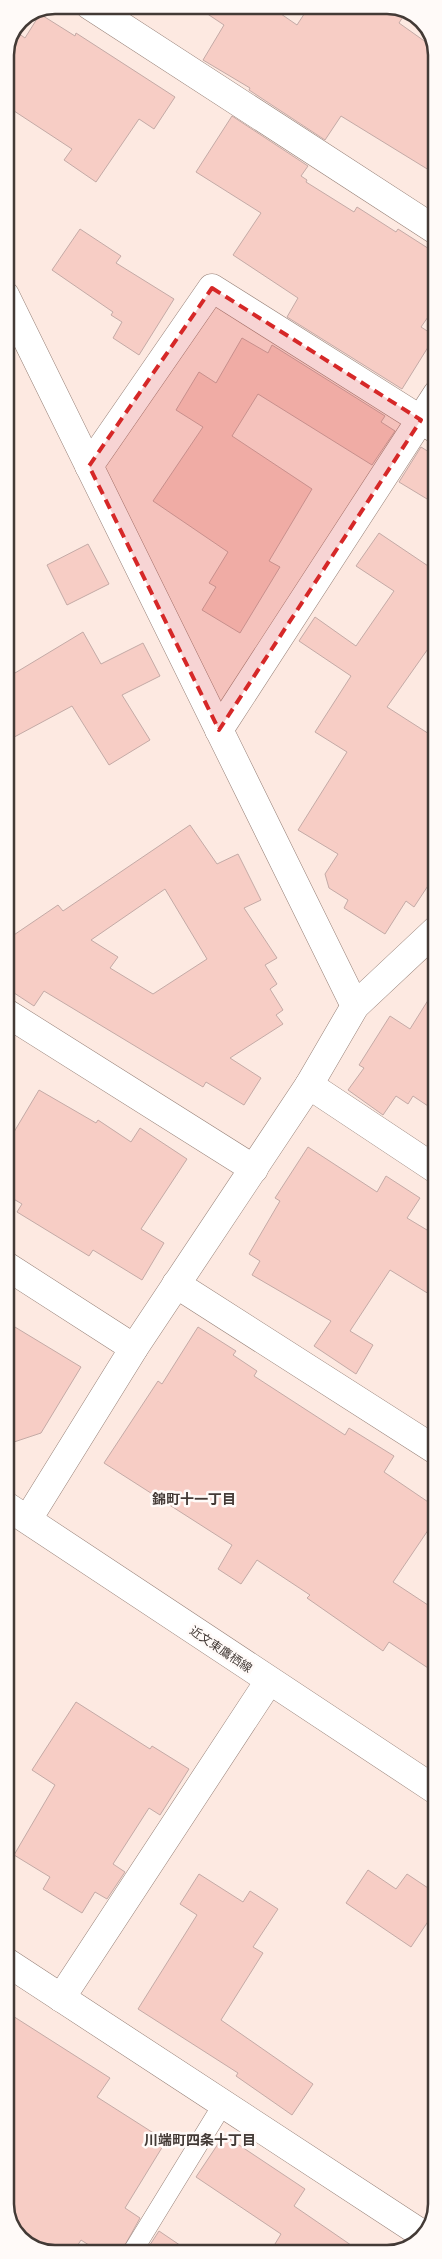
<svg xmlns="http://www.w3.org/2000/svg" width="442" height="2259" viewBox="0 0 442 2259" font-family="Lato,'Noto Sans JP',sans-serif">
<rect width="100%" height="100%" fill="#fde9e1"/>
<g fill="#f7cdc5" stroke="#c4aaa6" fill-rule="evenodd">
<polygon points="194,5 268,5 297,25 310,5 393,5 406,12 399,23 437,50 437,175 341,116 325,140 249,90 250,88 203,60 224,25"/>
<polygon points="40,14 75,36 76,33 175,97 154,129 139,119 96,182 64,160 72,149 5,105 5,55 15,31 25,38"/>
<polygon points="232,116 308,166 301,176 307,180 306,182 354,212 357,207 396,232 398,229 437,254 437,304 421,327 435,336 402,389 287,317 298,298 233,255 261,213 196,172"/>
<polygon points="80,229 121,256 116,263 174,299 139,355 113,338 122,322 111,315 113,312 52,270"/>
<polygon points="242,338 268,353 272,345 385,416 381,422 395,431 372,465 258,394 232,436 312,489 269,561 280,567 240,633 202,610 216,587 209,583 228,552 153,501 203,427 176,410 199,372 216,383"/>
<polygon points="421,447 437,457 437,505 399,482"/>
<polygon points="379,533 437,572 437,636 387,707 437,739 437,872 414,907 406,901 385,934 344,908 348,900 329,888 325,874 338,854 298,830 347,752 315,732 351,676 299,641 315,617 356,646 394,591 356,566"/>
<polygon points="88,544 109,584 67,605 47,565"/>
<polygon points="83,632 101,664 143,643 160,676 122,695 150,740 109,765 72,706 5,742 5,679"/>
<path d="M190,825l27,39 21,-10 23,46 -17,8 33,50 -12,7 12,19 -7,5 13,21 -7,5 7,9 -53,34 31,20 -17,27 -38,-23 -3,5 -159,-96 -10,15 -29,-19v-46l53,-36 5,6zM165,889l42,70 -54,35 -43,-26 8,-11 -27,-17z"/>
<polygon points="437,986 437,1112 413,1096 408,1104 396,1096 383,1115 348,1090 364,1068 359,1065 390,1016 410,1029"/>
<polygon points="39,1090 96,1123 98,1120 131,1142 140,1128 187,1159 141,1229 164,1243 142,1280 93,1250 89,1256 17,1212 22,1204 5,1194 5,1147"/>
<polygon points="308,1147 377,1192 386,1176 420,1198 407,1218 437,1236 437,1299 390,1270 350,1331 373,1345 356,1374 314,1346 331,1321 252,1275 260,1261 249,1254 280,1201 275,1198"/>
<polygon points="5,1321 81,1367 41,1433 5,1445"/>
<polygon points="198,1327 236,1351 233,1355 257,1371 254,1376 345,1435 349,1428 394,1456 384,1472 437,1508 437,1517 393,1582 437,1611 437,1674 389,1642 383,1651 307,1598 310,1595 257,1560 241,1584 218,1569 232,1545 104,1463 158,1381 162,1384"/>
<polygon points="76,1702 150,1749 152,1746 189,1769 160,1815 149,1808 113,1864 125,1872 107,1899 95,1892 82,1913 43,1889 50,1877 14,1855 55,1785 32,1770"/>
<polygon points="368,1870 396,1889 407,1874 437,1894 437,1908 411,1947 346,1903"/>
<polygon points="199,1874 243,1902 250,1891 278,1909 253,1947 263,1953 221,2020 313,2084 292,2115 236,2076 238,2073 138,2009 197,1915 180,1904"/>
<polygon points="5,2011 110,2078 97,2097 166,2141 125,2208 140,2218 120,2254 103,2254 81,2240 72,2254 57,2254 14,2227 5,2211"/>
<polygon points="224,2135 305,2189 294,2206 364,2254 269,2254 281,2234 196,2177"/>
<polygon points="159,2231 193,2254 144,2254"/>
</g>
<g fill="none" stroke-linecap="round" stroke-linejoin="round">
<g stroke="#978178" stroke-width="20">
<polyline id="service" points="131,2254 223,2104"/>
</g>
<g stroke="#978178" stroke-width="29">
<g id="minor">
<polyline points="89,5 437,231"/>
<polyline points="5,295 355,1006"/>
<polyline points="89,466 212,288 437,430"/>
<polyline points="219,730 437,394"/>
<polyline points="5,1012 254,1169"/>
<polyline points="309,1085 437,1170"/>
<polyline points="5,1265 134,1348"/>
<polyline points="176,1284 437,1451"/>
<polyline points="28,1519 134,1348 309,1085 355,1006 437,929"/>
<polyline points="5,1961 425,2236"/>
<polyline points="61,1998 269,1681"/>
</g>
</g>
<g stroke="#978178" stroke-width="29">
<polyline id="tertiary" points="5,1505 437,1791"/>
</g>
<use href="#service" stroke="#fff" stroke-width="19"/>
<use href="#minor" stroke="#fff" stroke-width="28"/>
<use href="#tertiary" stroke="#fff" stroke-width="28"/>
</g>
<path fill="#d62828" fill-opacity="0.2" stroke="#d62828" stroke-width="4" stroke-dasharray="10 6" stroke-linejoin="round" d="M212,288l209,132 -202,310 -130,-264z"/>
<g text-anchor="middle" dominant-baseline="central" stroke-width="5" stroke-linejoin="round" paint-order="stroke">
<g font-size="12" fill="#433a36" stroke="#fffaf8">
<text transform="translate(221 1649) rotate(34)">近文東鷹栖線</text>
</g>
<g font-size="14" font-weight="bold" fill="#433a36" stroke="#fffaf8">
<text x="194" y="1498">錦町十一丁目</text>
<text x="200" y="2139">川端町四条十丁目</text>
</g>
</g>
<path d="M0 0H442V2259H0ZM55 14H387A41 41 0 0 1 428 55V2204A41 41 0 0 1 387 2245H55A41 41 0 0 1 14 2204V55A41 41 0 0 1 55 14Z" fill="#fffaf8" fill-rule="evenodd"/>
<path fill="none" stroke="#433a36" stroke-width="2.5" d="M55 14H387A41 41 0 0 1 428 55V2204A41 41 0 0 1 387 2245H55A41 41 0 0 1 14 2204V55A41 41 0 0 1 55 14Z"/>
</svg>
